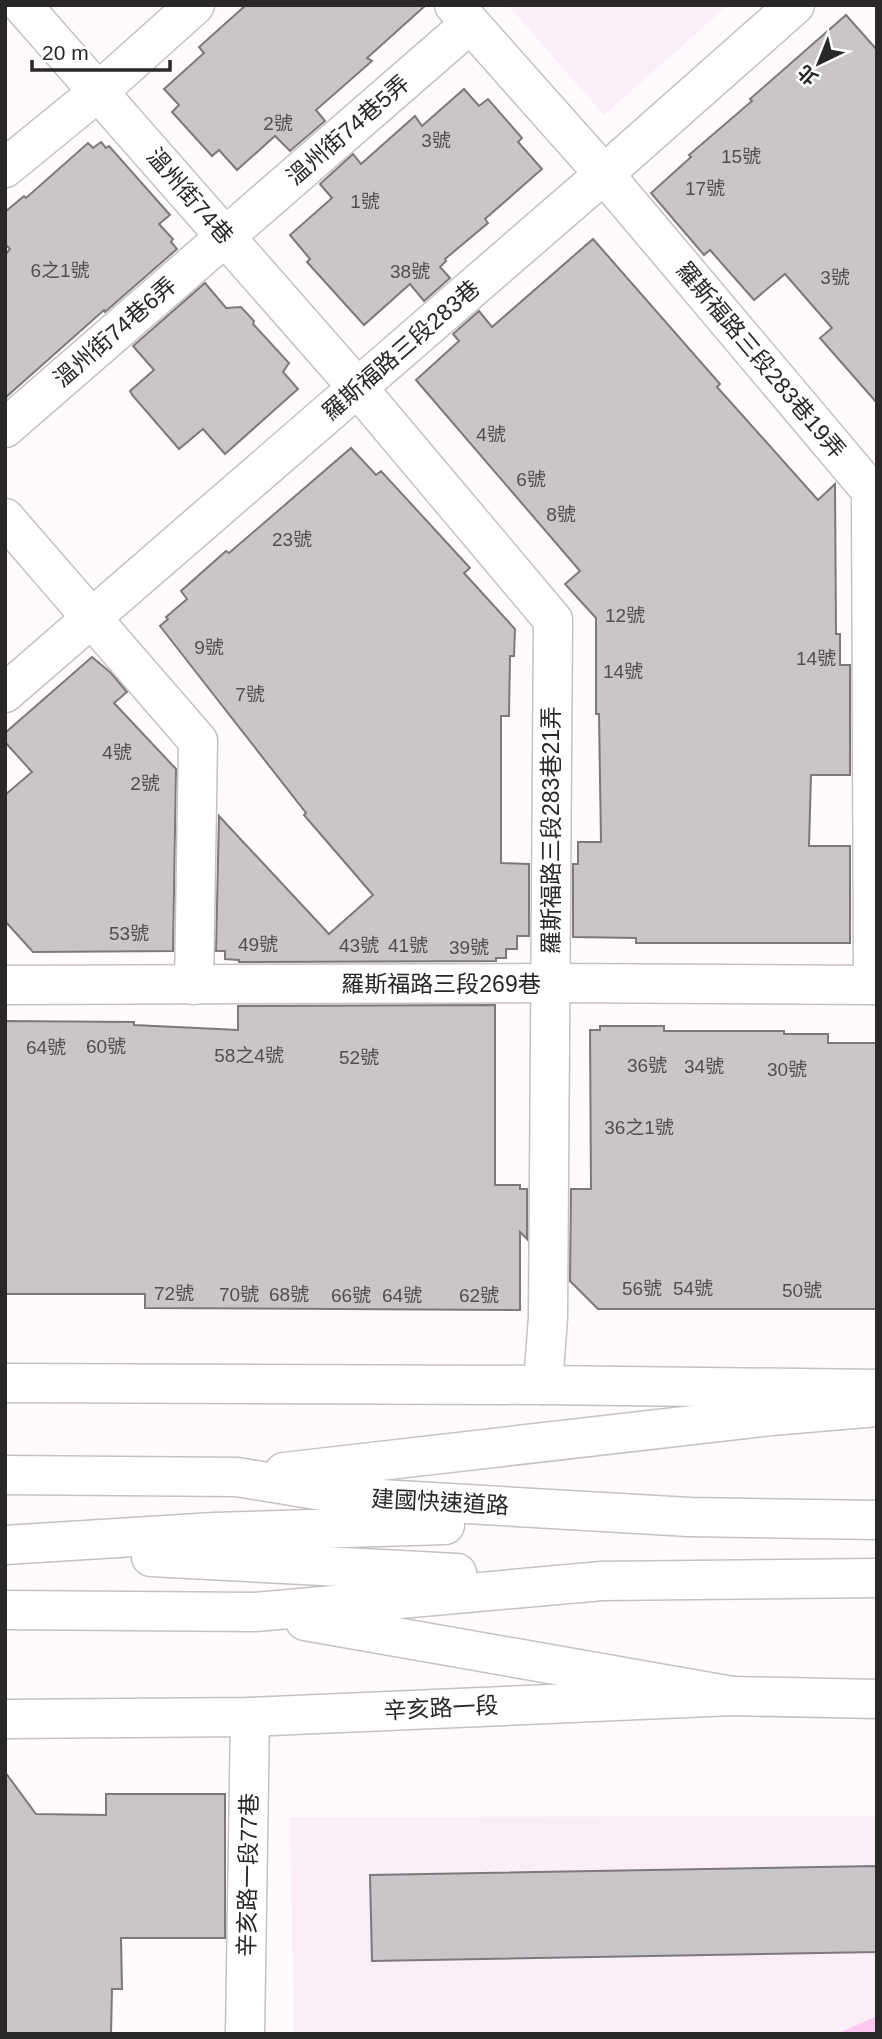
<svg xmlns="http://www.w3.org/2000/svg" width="882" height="2039" viewBox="0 0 882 2039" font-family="Helvetica,'Noto Sans TC',sans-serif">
<rect width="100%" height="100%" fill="#fefafd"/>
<g fill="#faeef7">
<polygon points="508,5 728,5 604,115"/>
<polygon points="877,1816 877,2034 294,2034 290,1817"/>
</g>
<polygon fill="#ffc8f2" points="877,2016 877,2034 837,2034"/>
<g fill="#c9c5c8" stroke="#7c787b" stroke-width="2">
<polygon points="246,5 426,5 367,58 372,61 316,110 325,121 290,151 275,136 237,170 219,150 212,156 172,112 179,105 164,89 204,53 199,47"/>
<polygon points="846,15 877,50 877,403 820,338 832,328 785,274 754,300 710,250 704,255 651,193 691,157 689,155 752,101 750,99"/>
<polygon points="464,89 479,106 488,99 522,138 518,142 542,169 485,219 488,223 445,259 446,261 440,267 450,278 424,301 410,284 364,325 307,262 310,259 290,235 332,198 320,184 353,154 361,164 415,116 422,126"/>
<polygon points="101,142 106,148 109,146 170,215 159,224 173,239 171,242 177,249 105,312 104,310 5,398 5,255 10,249 5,244 5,212 24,196 26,198 88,143 93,148"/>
<polygon points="593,239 720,384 717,387 818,500 835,484 836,634 840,634 840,665 850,665 850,775 811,775 809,846 850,846 850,943 636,943 636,938 573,937 573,864 578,864 578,842 601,842 599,714 596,714 596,618 565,584 580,571 416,380 459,341 453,334 479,311 492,327"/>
<polygon points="205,283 226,308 241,307 254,321 253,324 289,363 283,372 298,389 225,454 203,429 179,449 133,396 130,391 154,370 133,346"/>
<polygon points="351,448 376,475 381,471 470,568 464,573 515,629 514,656 510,656 509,716 501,716 501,863 529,864 529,936 517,936 517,949 506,949 506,958 496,958 496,961 239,962 239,960 225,959 225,951 216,951 219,816 329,934 373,895 304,815 306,813 160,626 168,619 166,617 187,599 181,591 226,551 229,553"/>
<polygon points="92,657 111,673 127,692 114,703 176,769 173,951 33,952 5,921 5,795 32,772 5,742 5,733"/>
<polygon points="495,1005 495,1185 520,1185 520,1189 527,1189 527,1239 520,1232 520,1310 145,1308 145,1294 5,1294 5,1021 134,1022 134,1025 238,1030 238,1006"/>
<polygon points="600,1026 664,1026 664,1031 784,1031 784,1034 828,1034 828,1043 877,1043 877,1309 598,1309 570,1281 571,1189 591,1189 590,1030 600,1030"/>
<polygon points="5,1772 36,1814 106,1815 106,1794 225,1794 225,1938 121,1938 122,1989 112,1989 111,2034 5,2034"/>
<polygon points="877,1866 877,1952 372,1961 370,1875"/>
</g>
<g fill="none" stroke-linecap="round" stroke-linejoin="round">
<g stroke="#c6c1c4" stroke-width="41">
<g id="minor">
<polyline points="22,5 357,387 553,620 548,1317 543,1385"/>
<polyline points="454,5 604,174 871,491 873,985"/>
<polyline points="5,168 98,92 195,5"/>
<polyline points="5,428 470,24"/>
<polyline points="5,518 198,741 194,985"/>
<polyline points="5,693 604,174 795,5"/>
<polyline points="5,985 550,983 877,985"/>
<polyline points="245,2034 250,1717"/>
</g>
</g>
<g stroke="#c6c1c4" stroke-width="41">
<g id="major">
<polyline points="5,1383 543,1385 877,1389"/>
<polyline points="5,1719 250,1717 732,1696 877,1699"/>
</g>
</g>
<g stroke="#c6c1c4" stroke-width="41">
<g id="highway">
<polyline points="284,1472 771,1416 877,1407"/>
<polyline points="5,1475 237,1477 364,1498 689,1517 877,1520"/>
<polyline points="5,1545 214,1532 445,1525"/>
<polyline points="151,1557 457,1573"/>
<polyline points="5,1610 255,1612 602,1581 877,1578"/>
<polyline points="305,1621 732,1696"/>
</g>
</g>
<use href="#minor" stroke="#fff" stroke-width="38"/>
<use href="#major" stroke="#fff" stroke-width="38"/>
<use href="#highway" stroke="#fff" stroke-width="38"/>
</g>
<g text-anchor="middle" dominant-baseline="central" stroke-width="7" stroke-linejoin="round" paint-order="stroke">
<g font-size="19" fill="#514e50">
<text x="278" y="123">2號</text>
<text x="436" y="140">3號</text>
<text x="741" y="156">15號</text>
<text x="705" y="188">17號</text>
<text x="365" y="201">1號</text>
<text x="60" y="270">6之1號</text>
<text x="410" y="271">38號</text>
<text x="835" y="277">3號</text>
<text x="491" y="434">4號</text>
<text x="531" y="479">6號</text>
<text x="561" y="514">8號</text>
<text x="292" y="539">23號</text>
<text x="625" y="615">12號</text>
<text x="209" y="647">9號</text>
<text x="816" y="658">14號</text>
<text x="623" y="671">14號</text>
<text x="250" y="694">7號</text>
<text x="117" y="752">4號</text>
<text x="145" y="783">2號</text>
<text x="129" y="933">53號</text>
<text x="258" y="944">49號</text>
<text x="359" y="945">43號</text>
<text x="408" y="945">41號</text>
<text x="469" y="947">39號</text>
<text x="106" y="1046">60號</text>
<text x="46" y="1047">64號</text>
<text x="249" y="1055">58之4號</text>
<text x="359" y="1057">52號</text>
<text x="647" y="1065">36號</text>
<text x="704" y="1066">34號</text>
<text x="787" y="1069">30號</text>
<text x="639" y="1127">36之1號</text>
<text x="642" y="1288">56號</text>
<text x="693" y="1288">54號</text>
<text x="802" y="1290">50號</text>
<text x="174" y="1293">72號</text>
<text x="239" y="1294">70號</text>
<text x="289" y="1294">68號</text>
<text x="351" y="1295">66號</text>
<text x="402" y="1295">64號</text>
<text x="479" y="1295">62號</text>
</g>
<g font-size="23" fill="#292728" stroke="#fff">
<text transform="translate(348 130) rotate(-41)">溫州街74巷5弄</text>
<text transform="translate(190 196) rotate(49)">溫州街74巷</text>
<text transform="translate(115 332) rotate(-41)">溫州街74巷6弄</text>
<text transform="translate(401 350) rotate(-41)">羅斯福路三段283巷</text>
<text transform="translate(761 360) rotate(50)">羅斯福路三段283巷19弄</text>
<text transform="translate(551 830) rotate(-90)">羅斯福路三段283巷21弄</text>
<text x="441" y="984">羅斯福路三段269巷</text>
<text transform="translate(440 1502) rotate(3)">建國快速道路</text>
<text transform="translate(441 1708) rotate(-3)">辛亥路一段</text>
<text transform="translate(248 1875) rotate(-89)">辛亥路一段77巷</text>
</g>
</g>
<rect width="882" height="2039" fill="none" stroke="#292728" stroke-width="14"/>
<g transform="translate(819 63) rotate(223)" stroke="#ffffff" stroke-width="5" paint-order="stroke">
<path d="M0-5L12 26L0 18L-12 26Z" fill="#292728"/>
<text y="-10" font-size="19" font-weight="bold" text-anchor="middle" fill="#292728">北</text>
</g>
<path d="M32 60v10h138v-10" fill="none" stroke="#292728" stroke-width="3.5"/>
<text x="42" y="60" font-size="21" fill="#292728" stroke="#ffffff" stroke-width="5" paint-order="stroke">20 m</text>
</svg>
